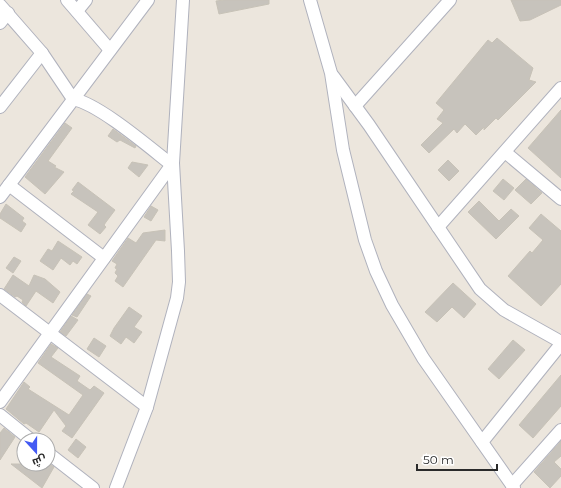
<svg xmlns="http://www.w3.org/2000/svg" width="561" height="488" viewBox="0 0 561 488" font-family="Montserrat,Cairo,sans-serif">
<rect width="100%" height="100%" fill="#ece6dd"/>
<g fill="#c7c3bc" stroke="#c7c2b7">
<polygon points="224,0 269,0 269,4 219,14 216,1"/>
<polygon points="511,0 561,0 561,5 530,20 520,21"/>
<polygon points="497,38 533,68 529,80 536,82 498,120 496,118 484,130 484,127 476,135 465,124 457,133 454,129 429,153 421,145 443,123 437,119 444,110 436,103 488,40 492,43"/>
<polygon points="561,110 561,178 528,148"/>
<polygon points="65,123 72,128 48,161 56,166 54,167 64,172 45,194 25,177"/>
<polygon points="113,129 136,146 135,148 120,140 117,142 108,136"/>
<polygon points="448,160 459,171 449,181 438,170"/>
<polygon points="132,162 148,165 139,177 128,168"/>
<polygon points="503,179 514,188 504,200 493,191"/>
<polygon points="526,179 542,193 531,204 515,190"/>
<polygon points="78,182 115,210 106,222 104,225 106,227 100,234 88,225 98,212 71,194 74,191 72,190"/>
<polygon points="479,201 499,221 511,209 519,216 496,239 468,212"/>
<polygon points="6,204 24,218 22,221 26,224 21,232 0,218 0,214"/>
<polygon points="151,206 158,210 151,221 144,217"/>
<polygon points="541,214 561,231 561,284 541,306 508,276 530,251 532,253 543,240 529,228"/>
<polygon points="165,230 165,241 156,240 123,287 115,281 118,276 115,273 117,269 115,268 117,264 112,261 128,238 136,243 143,233"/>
<polygon points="58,241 82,257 77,264 73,261 70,265 61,258 53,270 40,261 48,249 52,251"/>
<polygon points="14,257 21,261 13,273 6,268"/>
<polygon points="13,275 29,286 34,275 45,279 60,292 53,303 36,291 26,306 22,302 23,300 17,296 15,297 4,289"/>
<polygon points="453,283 476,304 464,318 452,307 437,322 425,312"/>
<polygon points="87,294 91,296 77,317 72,315"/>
<polygon points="129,307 142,316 134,327 142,332 134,343 126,337 121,344 110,336 114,328"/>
<polygon points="71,316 78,320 66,336 60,332"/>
<polygon points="94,338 106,346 99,357 87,349"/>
<polygon points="513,340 525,350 499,379 488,369"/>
<polygon points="51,344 58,348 51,357 80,376 77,381 90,390 94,386 104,393 72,438 62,431 66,426 54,410 39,432 26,423 24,424 6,409 24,382 30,387 28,389 69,415 83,395 38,363"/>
<polygon points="561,375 561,406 533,438 519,425"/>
<polygon points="4,428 15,437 0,460 0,433"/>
<polygon points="76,439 86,447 78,458 68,450"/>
<polygon points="561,441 561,456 554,462 561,469 561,476 550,488 534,472"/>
<polygon points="11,464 50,464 54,467 42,488"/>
</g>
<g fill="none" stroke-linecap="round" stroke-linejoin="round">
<g stroke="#b0b2bd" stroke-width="14">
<g id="minor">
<polyline points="67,0 110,50"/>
<polyline points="310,0 331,73 343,150 365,240 376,271 392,305 423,358 514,488"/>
<path d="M0,5l42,48 31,46c26,5 76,48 99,66"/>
<polyline points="77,11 86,0"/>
<polyline points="0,23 8,13"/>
<polyline points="333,76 369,125 480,289 504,310 561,342"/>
<polyline points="355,106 450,0"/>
<polyline points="0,107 42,53"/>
<polyline points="505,152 561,199"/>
<polyline points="9,185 104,258"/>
<polyline points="0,197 148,0"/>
<polyline points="438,227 561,88"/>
<polyline points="0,295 147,407"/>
<polyline points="0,402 173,163"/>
<polyline points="0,415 31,440"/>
<polyline points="482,442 561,344"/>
<polyline points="48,453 93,488"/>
<polyline points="512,485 561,430"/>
<polyline points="116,488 147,407 177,298 179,282 178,251 173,163 183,0"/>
</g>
</g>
<use href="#minor" stroke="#fff" stroke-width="12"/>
</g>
<g transform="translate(36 452) rotate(159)"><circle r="19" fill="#ffffff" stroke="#aaaaaa"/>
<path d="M0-3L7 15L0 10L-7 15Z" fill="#435af3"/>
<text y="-6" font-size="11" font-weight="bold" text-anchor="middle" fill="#2a2a2a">ش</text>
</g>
<path d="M417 464v6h80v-6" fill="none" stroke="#2a2a2a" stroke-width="2"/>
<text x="423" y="464" font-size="12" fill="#2a2a2a" stroke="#ffffff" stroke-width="3" paint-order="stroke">50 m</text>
</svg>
